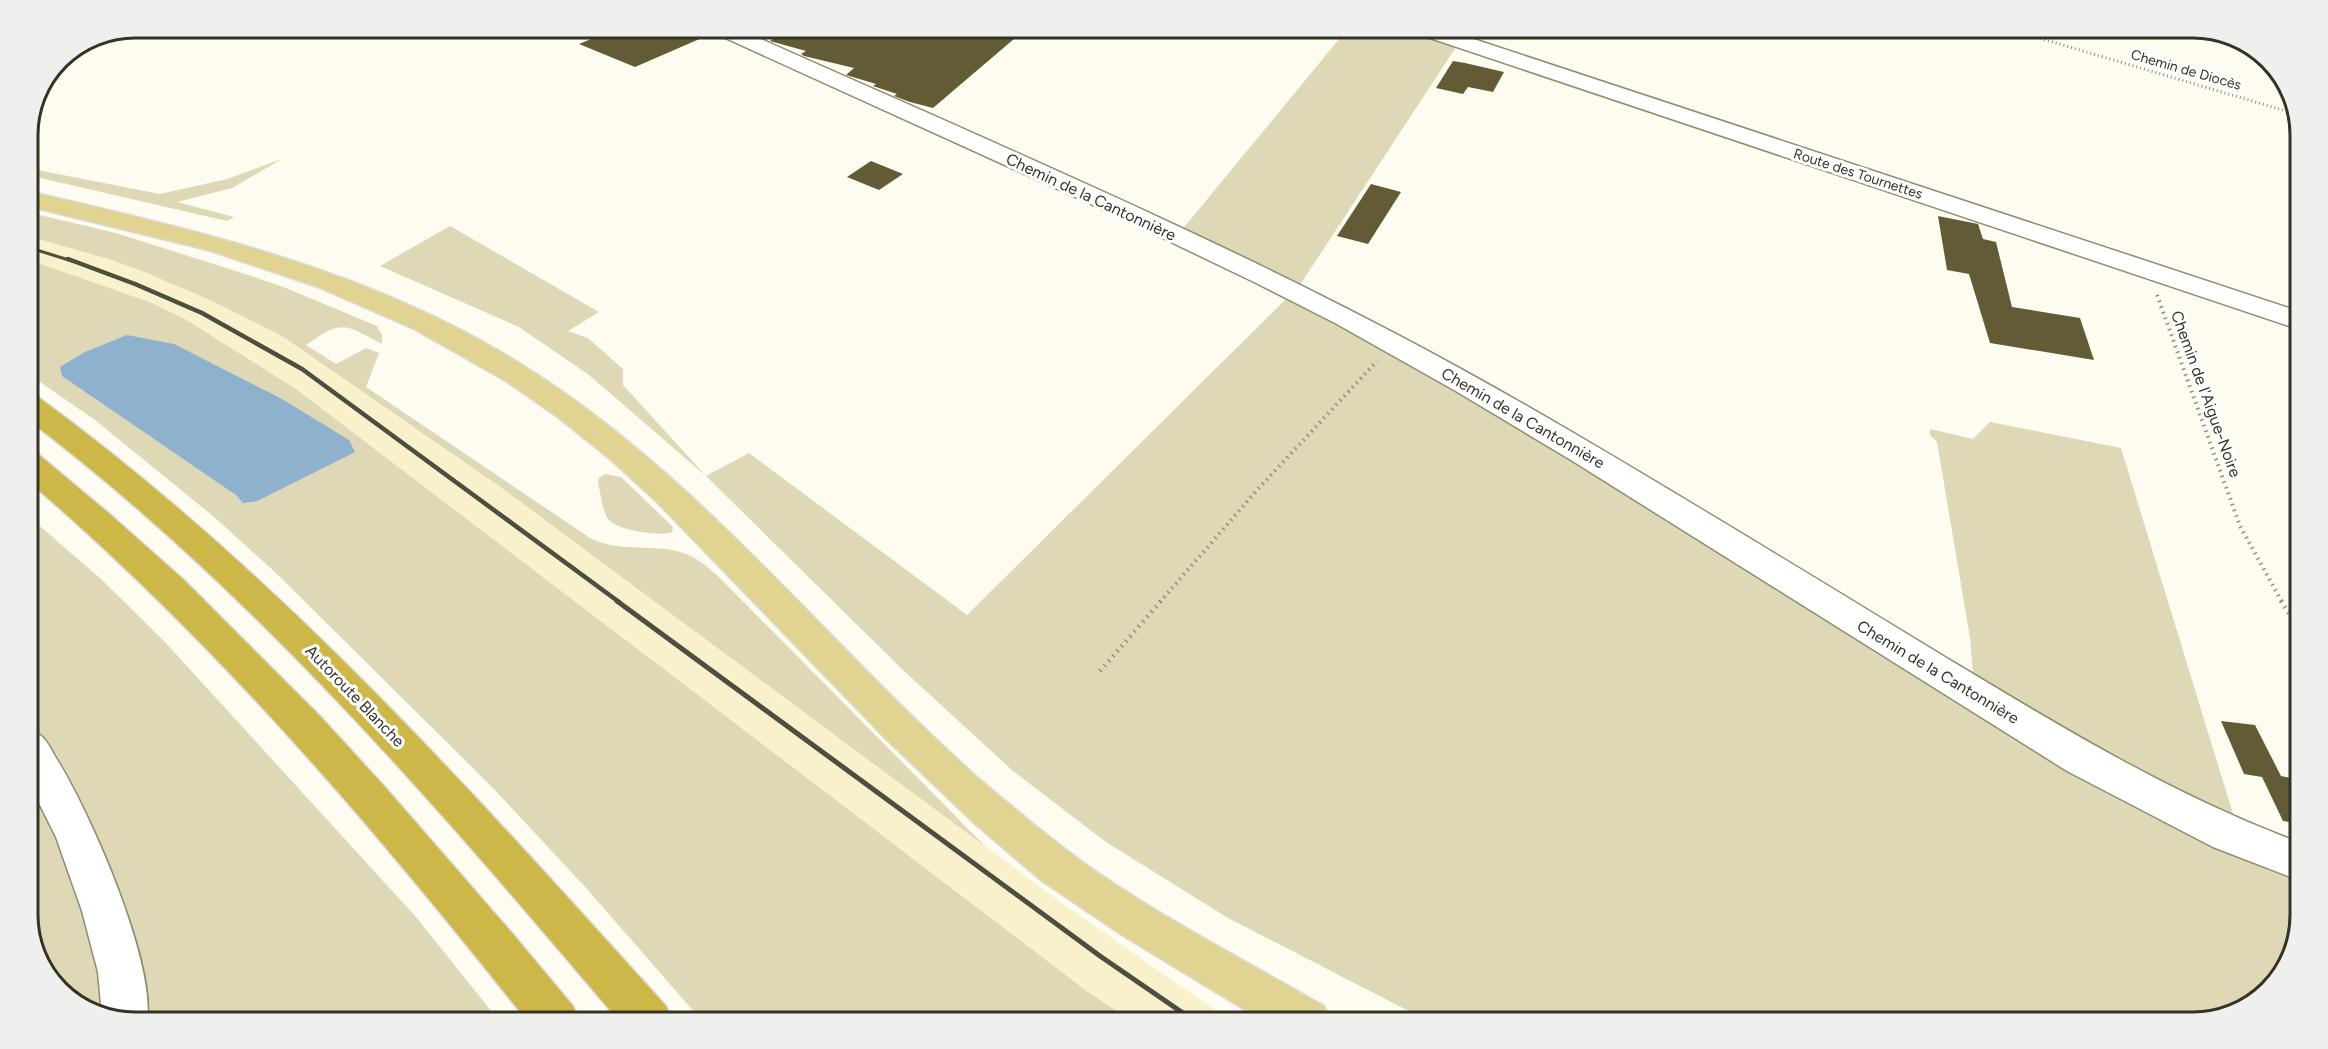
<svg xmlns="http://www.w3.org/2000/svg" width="2328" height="1049" viewBox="0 0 2328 1049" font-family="Figtree,sans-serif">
<rect width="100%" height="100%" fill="#fefcf0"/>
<polygon fill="#f9f1cb" points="27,236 112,260 147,273 212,301 282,336 499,486 1066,906 1232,1022 1133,1022 1088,992 296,389 185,319 152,303 27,259"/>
<g fill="#dfd8b6">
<polygon points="1349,27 1405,27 1458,44 1298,288 1181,231"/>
<polygon points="282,159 232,188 177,202 234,217 227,221 27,175 27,168 160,194 227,179"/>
<path d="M27,212l89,21 126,40 44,15 91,38 5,9v9c-37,-20 -40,-25 -76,1l30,19 30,-16 13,5 -13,34 224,151c32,16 65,4 96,16 13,5 24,15 34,24l266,269 -487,-361 -217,-150 -70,-35 -65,-28 -35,-13 -85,-24z"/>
<polygon points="450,226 599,312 568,331 588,338 623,369 623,385 706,476 749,453 967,615 1288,297 1405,357 2301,879 2301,914 2293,956 2253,1004 2193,1022 1430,1022 1228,918 1106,842 1013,771 903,670 706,476 589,375 519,327 380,266"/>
<polygon points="27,259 152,303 185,319 296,389 1088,992 1133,1022 703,1022 587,889 494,789 276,573 213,516 95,420 27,373"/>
<polygon points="1990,422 2121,448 2237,827 1974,684 1970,638 1937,442 1930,435 1930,429 1973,439"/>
<path d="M605,474l16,3 52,50 -1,5c-13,5 -55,-2 -64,-13 -6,-9 -7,-25 -10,-36l1,-5z"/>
<polygon points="27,515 101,579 164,641 416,917 500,1022 135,1022 93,1014 49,980 27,921"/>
</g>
<polygon fill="#8eb2cd" points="127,335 174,344 282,399 349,440 355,452 257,501 243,503 236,495 62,376 60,367 85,352"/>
<g fill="#635b36">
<polygon points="620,27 705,27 711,34 635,67 579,44"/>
<polygon points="789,27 1028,27 933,108 910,102 894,96 897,94 873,86 876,84 846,75 854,68 804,56 801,54 806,51 770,41"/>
<polygon points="1453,61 1465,63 1504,72 1493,92 1468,87 1463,94 1436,88"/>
<polygon points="871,161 903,174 879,190 847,177"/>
<polygon points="1371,184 1401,192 1368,244 1337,236"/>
<polygon points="1938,216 1978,224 1983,239 1996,242 2012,307 2080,318 2094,360 1990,343 1969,274 1947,270"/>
<polygon points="2221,721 2255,725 2281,776 2296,779 2301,789 2301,824 2283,821 2262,777 2244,774"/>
</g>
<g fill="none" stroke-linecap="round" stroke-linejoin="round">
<g stroke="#918c70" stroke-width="3">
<g id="minor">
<path d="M707,27h27c265,119 534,230 786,375 141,81 280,167 420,252 116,70 233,142 361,189v38l-88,-34 -146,-76 -496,-311 -117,-70 -119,-67 -81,-41 -135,-65 -409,-186z"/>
<polygon points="1406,27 1437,27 2301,312 2301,330 1409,31"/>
<path d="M27,731c4,1 10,2 13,4 7,5 12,16 16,23 33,52 100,204 91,264l-45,-7 -4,-43 -16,-61 -26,-74 -29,-58z"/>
</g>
</g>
<g stroke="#dbdad8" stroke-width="3">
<path id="major" d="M27,191c173,40 348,80 500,177 173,109 300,275 451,410 38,32 76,64 117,93 73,50 152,91 229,135l7,16h-66l-143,-87 -80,-54 -69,-59 -88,-84 -227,-235 -48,-44 -51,-41 -53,-37 -92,-52 -96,-42 -110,-37 -181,-44z"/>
</g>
<g stroke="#dbdad8" stroke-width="3">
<g id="highway">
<path d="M27,394l11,3c237,173 432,392 628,609l7,16h-53c-182,-215 -367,-432 -593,-603z"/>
<path d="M27,451l11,3 74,62 72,64 136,136 65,71 127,146 61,73 7,16h-52c-155,-196 -311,-379 -501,-542z"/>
</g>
</g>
<polyline stroke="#918f83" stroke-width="3" stroke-dasharray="1 3" stroke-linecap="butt" points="2002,27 2296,114"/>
<g stroke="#918f83" stroke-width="4" stroke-dasharray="1.5 4.5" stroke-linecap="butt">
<polyline points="2157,295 2240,526 2282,602"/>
<polyline points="1160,602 1258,489 1377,361"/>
</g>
<g stroke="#918f83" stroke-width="4.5" stroke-dasharray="1.5 5" stroke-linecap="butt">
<polyline points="2281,601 2301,632"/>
<polyline points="1100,671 1161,601"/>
</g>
<use href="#minor" fill="#fff" fill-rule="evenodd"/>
<use href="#major" fill="#e1d492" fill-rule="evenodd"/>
<use href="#highway" fill="#cdb749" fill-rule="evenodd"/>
<polyline stroke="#4f4c40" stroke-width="3" points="27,247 72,261"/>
<polyline stroke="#4f4c40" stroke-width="4.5" points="68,259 135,284 202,313 302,369 619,602"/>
<polyline stroke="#4f4c40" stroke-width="5" points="617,601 1100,956 1196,1022"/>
</g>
<g text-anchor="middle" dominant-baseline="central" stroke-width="6" stroke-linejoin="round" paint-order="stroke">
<g font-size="14" fill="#353226" stroke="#fff">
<text transform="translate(2186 70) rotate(16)">Chemin de Diocès</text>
<text transform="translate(1858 174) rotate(18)">Route des Tournettes</text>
</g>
<g font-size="16" fill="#353226" stroke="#fff">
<text transform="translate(1091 197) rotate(25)">Chemin de la Cantonnière</text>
<text transform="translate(2206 394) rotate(70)">Chemin de l'Aigue-Noire</text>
<text transform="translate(1523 418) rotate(30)">Chemin de la Cantonnière</text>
<text transform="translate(1938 672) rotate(31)">Chemin de la Cantonnière</text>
<text transform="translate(355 696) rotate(46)">Autoroute Blanche</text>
</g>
</g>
<path d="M0 0H2328V1049H0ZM135 38H2193A97 97 0 0 1 2290 135V915A97 97 0 0 1 2193 1012H135A97 97 0 0 1 38 915V135A97 97 0 0 1 135 38Z" fill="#efefee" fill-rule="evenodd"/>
<path fill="none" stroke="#353226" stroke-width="3" d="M135 38H2193A97 97 0 0 1 2290 135V915A97 97 0 0 1 2193 1012H135A97 97 0 0 1 38 915V135A97 97 0 0 1 135 38Z"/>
</svg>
